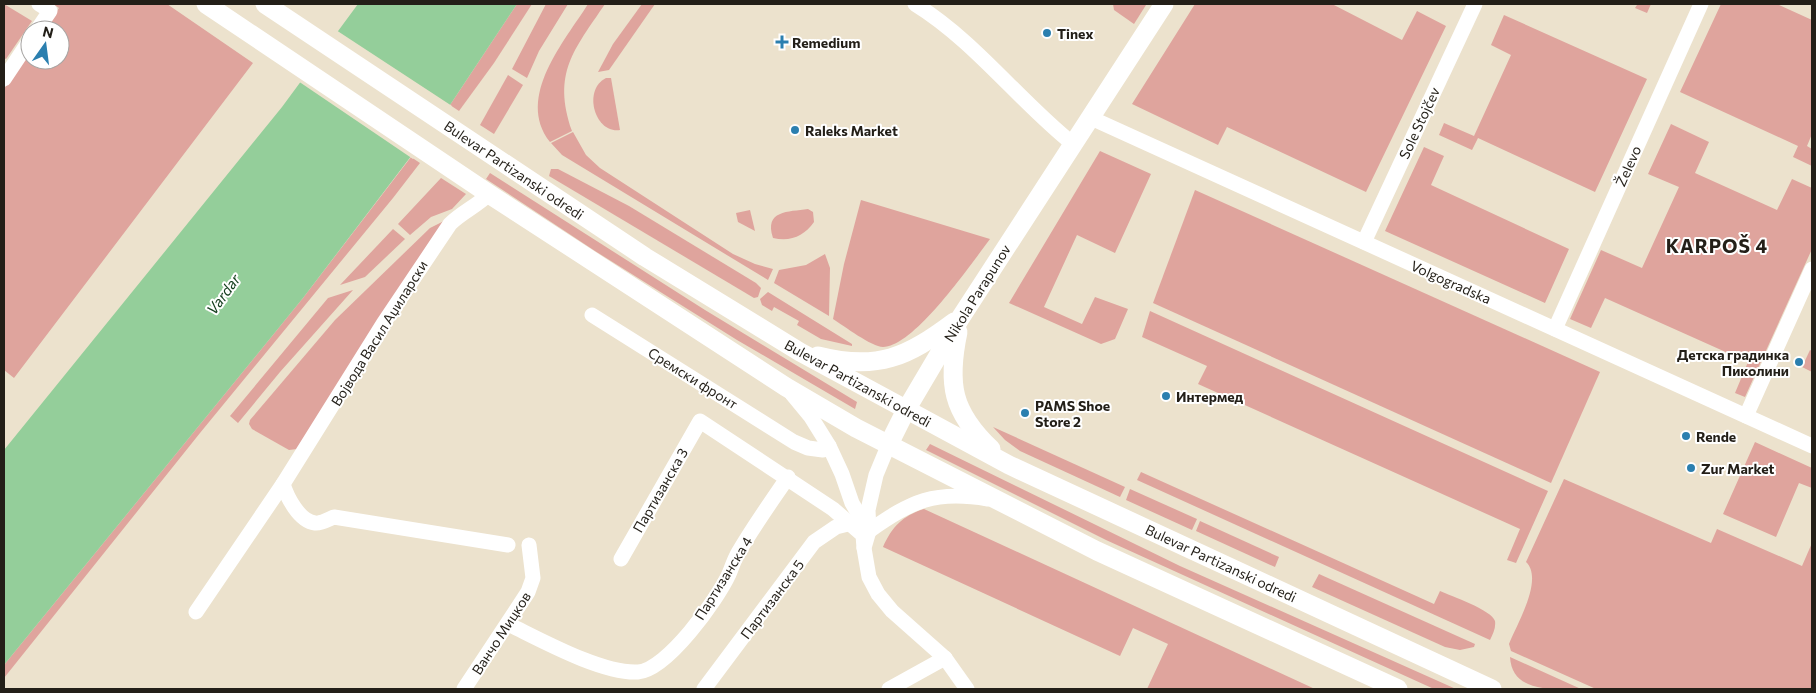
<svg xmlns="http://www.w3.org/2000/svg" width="1816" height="693" viewBox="0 0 1816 693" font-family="Commissioner,sans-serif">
<rect width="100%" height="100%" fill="#ece2cd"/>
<g fill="#dfa49d">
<polygon points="4,4 32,21 6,59 4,58"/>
<polygon points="53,4 167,4 253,63 14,378 4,370 4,89 30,51 30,60 60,60 60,30 44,30 59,8"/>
<polygon points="517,4 532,4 494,63 459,111 450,105"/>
<polygon points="546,4 568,4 539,51 527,78 512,69"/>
<path d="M588,4h17c-31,46 -53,69 -33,127l-22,11c-35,-45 15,-101 38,-138z"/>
<polygon points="642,4 655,4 609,70 598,72 613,44"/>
<polygon points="1113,4 1145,4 1146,5 1134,24 1114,10"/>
<polygon points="1195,4 1332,4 1402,40 1417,11 1446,26 1366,192 1227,127 1218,145 1132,104"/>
<polygon points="1635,4 1651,4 1647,13 1635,8 1637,5"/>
<polygon points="1721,4 1777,4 1812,20 1812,134 1807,146 1812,149 1812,166 1793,157 1798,146 1680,92"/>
<polygon points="1504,15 1647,79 1595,192 1478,138 1472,150 1439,135 1444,123 1474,136 1511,55 1491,45"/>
<polygon points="508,75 523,85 494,134 480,125"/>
<path d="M606,78h5l9,52c-25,4 -38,-40 -14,-52z"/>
<polygon points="1671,124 1709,142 1695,173 1777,210 1792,179 1812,188 1812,249 1745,397 1735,393 1748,362 1605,298 1591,328 1570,319 1601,250 1642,268 1679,187 1648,174"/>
<polygon points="573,132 586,155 600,168 733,254 755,264 773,269 768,280 562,155 551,143"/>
<polygon points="1424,147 1444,156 1431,185 1569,249 1545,303 1385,231"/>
<polygon points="1100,151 1151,174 1115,253 1077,235 1044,307 1082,324 1095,297 1128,309 1115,339 1101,344 1009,303"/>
<polygon points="411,157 420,163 393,198 200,433 4,678 4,665 303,298"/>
<polygon points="551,169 558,169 629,206 756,283 761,288 758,297 754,298 549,176"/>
<polygon points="490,173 705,310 857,402 855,409 737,340 595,251 486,179"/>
<polygon points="441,178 466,194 452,209 431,217 410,235 398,224"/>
<polygon points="1195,190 1600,372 1551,483 1153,303"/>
<path d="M861,200l129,39c-19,25 -76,108 -107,108 -11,0 -39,-21 -50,-28l11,-55z"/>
<path d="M808,209l5,3 1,10c-10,14 -23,20 -41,16 -9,-28 15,-26 35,-29z"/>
<polygon points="750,210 755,231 738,222 736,213"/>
<polygon points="444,221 297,449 289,450 252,429 249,424 250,420 335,320 430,228"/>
<polygon points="393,229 405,239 365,277 340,285"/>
<polygon points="825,254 830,268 829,316 774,283 779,270 806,265"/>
<polygon points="353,290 280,372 238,423 230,416 328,298"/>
<polygon points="768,292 852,344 852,346 821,339 797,325 799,321 774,307 772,311 762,305 760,299"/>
<polygon points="1150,311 1548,491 1516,563 1507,560 1520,529 1198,384 1207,366 1142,337"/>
<polygon points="1810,350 1812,351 1812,372 1802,367"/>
<polygon points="993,427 1125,487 1120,497 1020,451 1005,440"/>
<polygon points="1755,442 1812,468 1812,488 1799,483 1776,537 1723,514"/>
<polygon points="930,444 1180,566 1456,689 1434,689 1106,540 926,450"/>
<path d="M1141,472l293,132 6,-13c11,5 52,19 55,30 1,7 -2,13 -5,19l-353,-160z"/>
<path d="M1564,479l147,64 6,-14 85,37 10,-23v146h-216l-85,-38 -2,-7c8,-20 35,-65 17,-82z"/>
<polygon points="1130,489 1197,519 1192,530 1126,500"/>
<path d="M924,509l391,180h-168l21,-45 -35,-16 -13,28 -237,-109c9,-20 19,-31 41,-38z"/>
<polygon points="1200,521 1279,557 1275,567 1196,531"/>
<polygon points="1319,574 1475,644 1474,647 1460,650 1445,647 1312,587"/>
<path d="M1510,657l71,32c-29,0 -69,4 -71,-32z"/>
</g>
<polygon fill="#94ce9a" points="358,4 517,4 450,105 303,298 4,665 4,450 282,107"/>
<polygon fill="#ece2cd" points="336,30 452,106 413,159 298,81"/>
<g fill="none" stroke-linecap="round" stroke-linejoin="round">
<g stroke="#fff" stroke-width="15">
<path d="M915,4c60,37 104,97 158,140"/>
<polyline points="37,30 50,11 39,4"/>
<polyline points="4,79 30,40"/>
<polyline points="1091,118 1812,446"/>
<polyline points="1364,242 1475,4"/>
<polyline points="592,315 794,442 808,448 823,450 829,446"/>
<polyline points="1555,329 1701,4"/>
<polyline points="792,394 811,417 829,446 842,474 852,503 868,530"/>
<polyline points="1746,416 1812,269"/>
<polyline points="888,446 876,475 868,510 869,531 864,548 869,577 878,594 892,611 945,658 967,689"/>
<path d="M283,484c4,13 16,37 32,39 6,1 14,-4 19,-6l174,28"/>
<path d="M869,531c43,-30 65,-41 119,-32"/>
<polyline points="621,559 700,421 833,509 863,535 864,548"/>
<path d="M196,612l87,-128 100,-160 67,-100c12,-12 27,-18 39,-30"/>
<path d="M508,624c33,16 94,50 130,48 29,-2 79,-72 91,-98 3,-7 5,-14 9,-21 15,-26 33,-51 50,-76"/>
<polyline points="464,689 528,592 533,578 529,545"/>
<polyline points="704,689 814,542 836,527 852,523"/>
<polyline points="889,689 945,658"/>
</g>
<g stroke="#fff" stroke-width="19">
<polyline points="206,4 489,194 786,387 856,428 1097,551 1398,689"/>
<polyline points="265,4 645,257 800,352 1009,465 1492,689"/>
<path d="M958,332c-11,52 -6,80 33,117"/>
<path d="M818,356c60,15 89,1 136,-34"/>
<polyline points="888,446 906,410 961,317 1164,4"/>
</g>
</g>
<g fill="#2b7faf" stroke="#fff" stroke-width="2">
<circle cx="1047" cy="33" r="5"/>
<path d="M779.5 34.5h5v5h5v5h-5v5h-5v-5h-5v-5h5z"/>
<circle cx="795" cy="130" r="5"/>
<circle cx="1799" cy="362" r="5"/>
<circle cx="1166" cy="396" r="5"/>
<circle cx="1025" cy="413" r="5"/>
<circle cx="1686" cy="436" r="5"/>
<circle cx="1691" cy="468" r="5"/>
</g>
<g text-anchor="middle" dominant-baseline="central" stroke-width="4" stroke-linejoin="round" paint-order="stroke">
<g font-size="14" font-weight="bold" fill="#231f18" stroke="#fff" text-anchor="start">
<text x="1057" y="33">Tinex</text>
<text x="792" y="42">Remedium</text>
<text x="805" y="130">Raleks Market</text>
<text x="1789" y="354" text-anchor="end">Детска градинка<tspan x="1789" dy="16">Пиколини</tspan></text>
<text x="1176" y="396">Интермед</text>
<text x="1035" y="405">PAMS Shoe<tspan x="1035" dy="16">Store 2</tspan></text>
<text x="1696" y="436">Rende</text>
<text x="1701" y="468">Zur Market</text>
</g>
<g font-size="14" fill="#231f18" stroke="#fff">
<text transform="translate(1419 123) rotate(-65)">Sole Stojčev</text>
<text transform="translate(1628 166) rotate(-66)">Želevo</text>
<text transform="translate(514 170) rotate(34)">Bulevar Partizanski odredi</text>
<text transform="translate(1451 282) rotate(24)">Volgogradska</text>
<text transform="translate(977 293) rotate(-58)">Nikola Parapunov</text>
<text transform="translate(379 333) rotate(-58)">Војвода Васил Аџиларски</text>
<text transform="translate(693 378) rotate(32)">Сремски фронт</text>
<text transform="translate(858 383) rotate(29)">Bulevar Partizanski odredi</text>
<text transform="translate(660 490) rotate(-60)">Партизанска 3</text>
<text transform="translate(1221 563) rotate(25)">Bulevar Partizanski odredi</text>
<text transform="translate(723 578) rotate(-58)">Партизанска 4</text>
<text transform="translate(772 599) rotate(-53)">Партизанска 5</text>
<text transform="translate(501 633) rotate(-57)">Ванчо Мицков</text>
</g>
<g font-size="15" font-style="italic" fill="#133d1c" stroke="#fff">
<text transform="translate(223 294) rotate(-54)">Vardar</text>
</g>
<g font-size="19" font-weight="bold" letter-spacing="1" fill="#231f18" stroke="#fff">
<text x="1717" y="245">KARPOŠ 4</text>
</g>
</g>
<rect width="1816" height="693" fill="none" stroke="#231f18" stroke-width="10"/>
<g transform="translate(45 45) rotate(14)"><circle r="24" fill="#ffffff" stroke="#a7a5a3"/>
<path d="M0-4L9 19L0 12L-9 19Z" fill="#2b7faf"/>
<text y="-8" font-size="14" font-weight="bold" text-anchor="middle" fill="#231f18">N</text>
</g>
</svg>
